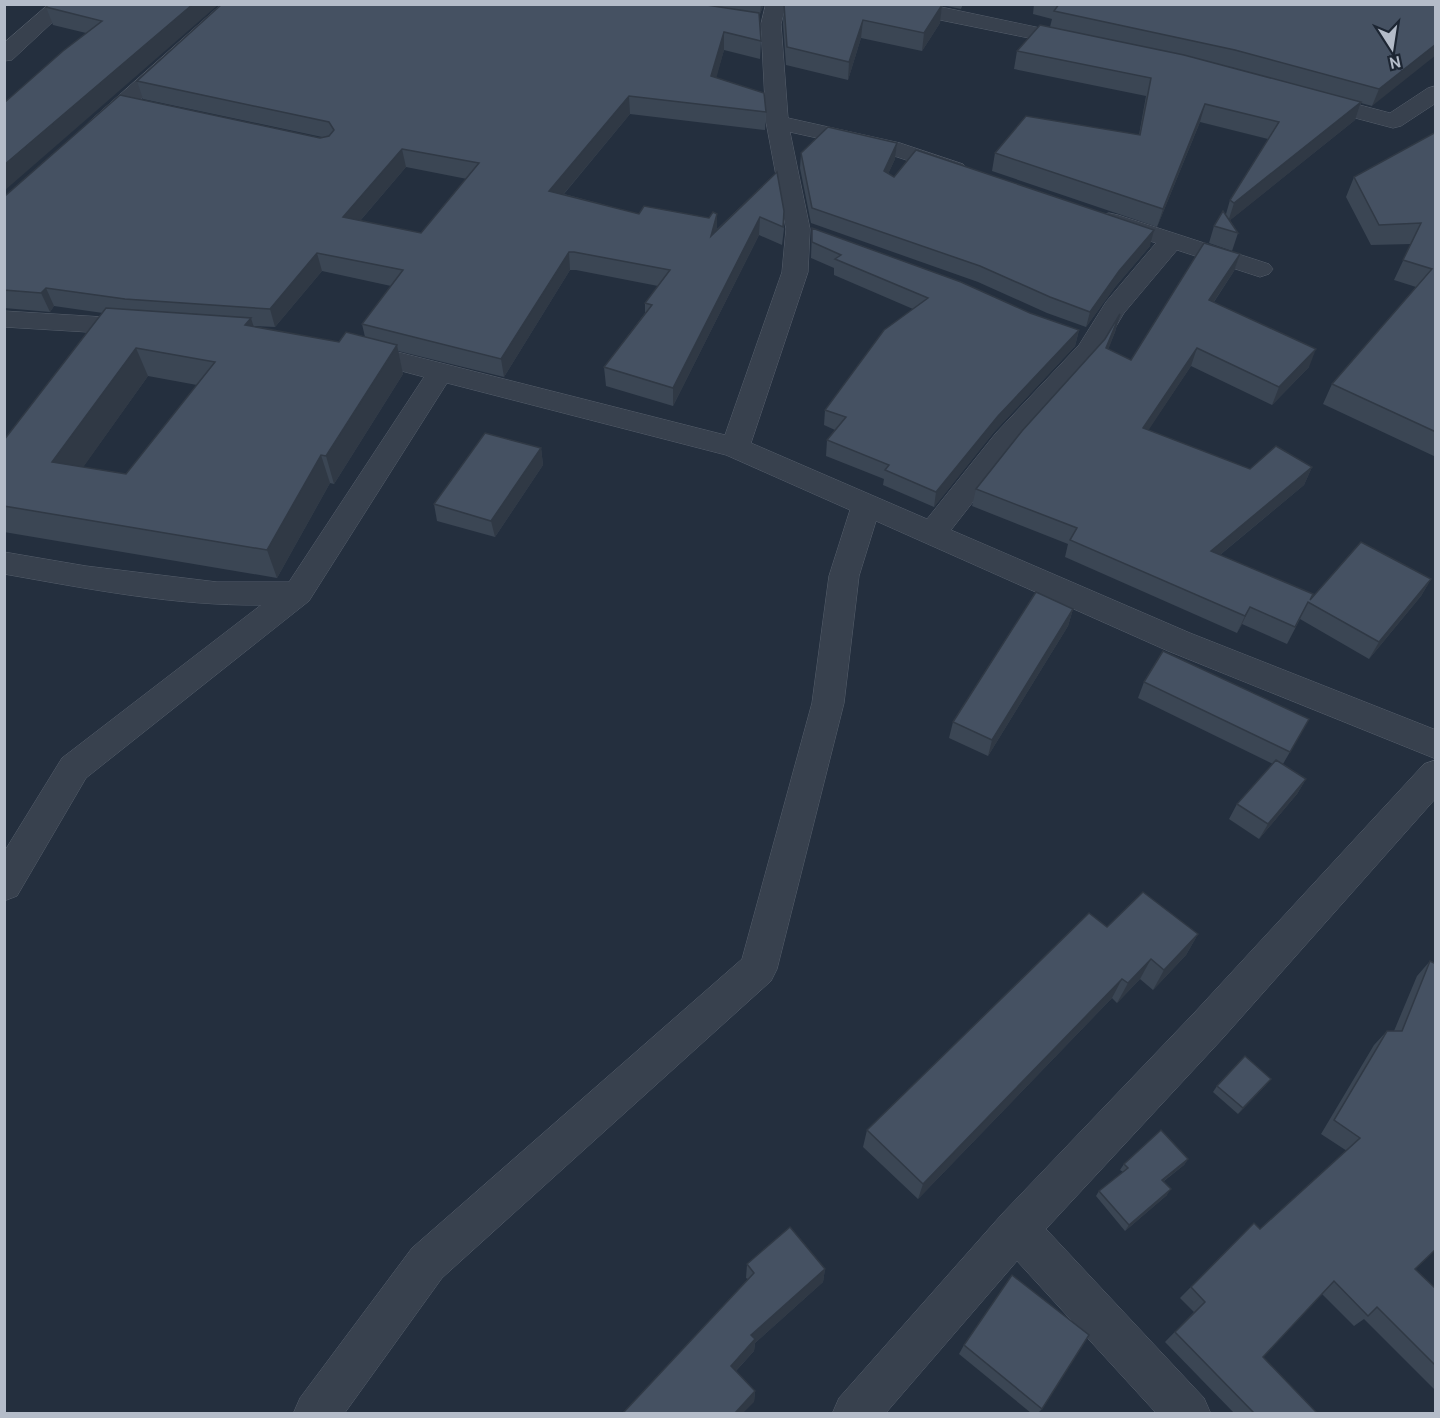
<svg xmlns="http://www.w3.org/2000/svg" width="1440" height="1418" viewBox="0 0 1440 1418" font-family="Cabin,sans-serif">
<rect width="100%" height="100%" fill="#242f3e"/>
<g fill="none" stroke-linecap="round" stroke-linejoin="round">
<g stroke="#565f6c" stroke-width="1">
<g id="minor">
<polygon points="49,4 72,4 12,60 4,61 4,43"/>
<polygon points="222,4 245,4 105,132 97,134 89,132 86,127 89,122"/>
<path d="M766,4h20l-5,20 7,94 112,25 63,21 4,5 -4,5 -8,2 -70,-23 -95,-21 20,97 -2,43 -57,171 176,76 69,-86 83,-88 27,-43 50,-59 -56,-18 -3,-5 3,-5 9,-2 9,2 151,49 4,5 -4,5 -9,3 -83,-27 -53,63 -25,42 -83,92 -65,83 239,103 246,97v29l-268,-108 -292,-130 -17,55 -15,127 -67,266 -6,12 -329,297 -98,136h-51l7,-16 112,-150 330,-289 70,-256 17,-127 21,-66 -124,-55 -279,-72 -138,218 -223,177 -69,118 -13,5v-49l58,-94 199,-153c-86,1 -172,-16 -257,-31v-22l82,14 131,16h72l135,-205 -75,-20 -4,-6 4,-6 9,-3 367,93 57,-163 4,-43 -20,-107 -5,-98z"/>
<polygon points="881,4 927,4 1078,36 1085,38 1089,42 1085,46 1078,48 891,10 884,8"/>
<polygon points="1436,86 1436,103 1401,126 1393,128 1306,105 1303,100 1306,95 1314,93 1390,113 1428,88"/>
<polygon points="4,311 137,319 146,321 150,327 146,333 137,335 4,327"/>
<polygon points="1436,760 1436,798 1223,1038 1046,1229 1204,1398 1211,1414 1157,1414 1017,1261 885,1414 832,1414 839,1398 1002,1214 1195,1012 1424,764"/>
</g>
</g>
<use href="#minor" fill="#38414e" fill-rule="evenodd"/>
</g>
<g fill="#3b4654" fill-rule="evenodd">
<polygon points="219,4 86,33 53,25 46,7"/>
<path d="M222,4h542l-4,10h-1l2,27 -1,18 -36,-9 -8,27 50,35 -1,18 -135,-16 -66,80 75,20 70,4 8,-4v15l60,-57 7,57 -2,16 -23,-10 -86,171 -67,-20 -2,-19 41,-54v-10l13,-17 -82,-16h-6l-66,107 -106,-26 5,23 -69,110 -4,-1 -53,95 -273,-46v-92l99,-127 -49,-7 -4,6 -46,-4v-112l318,-59 -179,-38 -6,-18zM406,167l61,12 -46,54 -61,-12zM322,271l69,15 -29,38 3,13 -26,5 -85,-15 -1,-1 22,1zM148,376l49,9 -71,89 -43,-7z"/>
<polygon points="784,4 963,4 961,9 942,5 940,23 922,51 861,38 848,80 786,65 783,24"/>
<path d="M1034,4h402l-64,102 -11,-3 -6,17 -125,100 8,13 -6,18 -23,-8 5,-17 12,-12 4,-14 38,-61 -68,-17 -43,105 -165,-56 3,-18 144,-18 7,-39 -132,-27 3,-18 77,-14 -44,-10 2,-8 -19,-5zM1215,64l15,3 60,16z"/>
<polygon points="1436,132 1436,457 1323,404 1332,384 1416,287 1394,280 1411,244 1371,245 1346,197 1354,177"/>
<polygon points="897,143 895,159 888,174 894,177 1150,246 1115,287 1086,327 1047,313 978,282 811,223 800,168 801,153"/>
<polygon points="812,228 1030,313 1079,330 1075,346 994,432 934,507 883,485 884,479 826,456 827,440 835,430 824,425 825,410 913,309 834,275 834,268 811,258"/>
<polygon points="1240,254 1234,271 1214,302 1309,367 1272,405 1191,366 1148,430 1250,469 1312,467 1304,485 1220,555 1310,599 1431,579 1421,596 1369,659 1300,619 1287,644 1242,624 1237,633 1065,557 1068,544 972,506 976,489 1105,339 1120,314 1115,332 1108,349 1131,360"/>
<polygon points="541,448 543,465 495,537 437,521 434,504"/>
<polygon points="1073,609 1068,626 988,756 949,738 953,722"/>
<polygon points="1144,682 1309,719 1283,764 1306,779 1297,794 1259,839 1229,819 1237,804 1273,764 1138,698"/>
<polygon points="1107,927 1198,934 1186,955 1153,990 1140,979 1117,1003 1112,998 918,1199 863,1147 867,1130"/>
<polygon points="1430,961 1415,1269 1436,1289 1436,1391 1364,1319 1354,1326 1322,1294 1263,1357 1317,1413 1234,1413 1165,1342 1194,1312 1180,1298 1254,1223 1260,1229 1347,1151 1321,1134 1374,1045 1387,1031 1394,1031 1417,976"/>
<polygon points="1266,1085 1238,1114 1213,1092 1217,1086"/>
<polygon points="1188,1159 1184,1165 1164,1181 1167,1195 1125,1231 1096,1196 1099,1191 1123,1172 1120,1170 1124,1164"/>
<polygon points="747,1264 825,1269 823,1282 755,1343 754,1351 736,1371 755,1391 754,1402 623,1413 748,1279 746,1278"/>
<polygon points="964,1345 1042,1409 1038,1413 1031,1413 959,1354"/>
</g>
<g fill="#303945">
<polygon points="193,4 219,4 4,191 4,165"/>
<polygon points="761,4 764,4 760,14"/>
<polygon points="942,5 940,23 922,51 924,33"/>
<polygon points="863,20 861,38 848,80 849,62"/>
<polygon points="724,32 724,50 712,94 711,76"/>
<polygon points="1436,44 1436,55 1372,106 1379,89"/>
<polygon points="629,96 630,114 551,209 549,191"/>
<polygon points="1361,102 1355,120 1228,222 1234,203"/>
<polygon points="1205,104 1200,122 1157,227 1163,209"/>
<polygon points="897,143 895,159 882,187 884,171"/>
<polygon points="402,149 406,167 347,236 343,217"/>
<polygon points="717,214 717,233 711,236"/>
<polygon points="760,217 759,235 673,406 673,388"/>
<polygon points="1154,230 1150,246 1115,287 1086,327 1090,312 1119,271"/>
<polygon points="569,252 570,270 504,377 501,359"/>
<polygon points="317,253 322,271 275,327 270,309"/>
<polygon points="1240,254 1234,271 1203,318 1209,300"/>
<polygon points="46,288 54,306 50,312 41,293"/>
<polygon points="1120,314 1115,332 1102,366 1106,348"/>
<polygon points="251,318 260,347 245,325"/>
<polygon points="1079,330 1075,346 994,432 934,507 936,492 998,416"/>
<polygon points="397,345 403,374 334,484 326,456"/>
<polygon points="136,348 148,376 67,490 52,462"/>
<polygon points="1197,348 1191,366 1138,446 1143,428"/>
<polygon points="1316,349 1309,367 1272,405 1279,387"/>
<polygon points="541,448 543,465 495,537 491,521"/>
<polygon points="321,455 330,483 277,578 267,550"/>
<polygon points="1312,467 1304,485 1204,568 1211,551"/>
<polygon points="1431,579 1421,596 1369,659 1379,642"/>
<polygon points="1250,607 1242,624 1237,633 1245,616"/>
<polygon points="1073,609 1068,626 988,756 992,740"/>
<polygon points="1306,779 1297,794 1259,839 1268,824"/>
<polygon points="1198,934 1186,955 1153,990 1164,970"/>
<polygon points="1151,959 1140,979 1117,1003 1128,983"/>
<polygon points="1122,979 1112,998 918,1199 923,1184"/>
<polygon points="1271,1079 1266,1085 1238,1114 1243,1108"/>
<polygon points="1188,1159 1184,1165 1158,1185 1162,1180"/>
<polygon points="1171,1189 1167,1195 1125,1231 1129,1225"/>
<polygon points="825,1269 823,1282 755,1343 754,1351 730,1377 731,1366 751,1335"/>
<polygon points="755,1391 754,1402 743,1413 735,1413"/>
</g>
<g fill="#455162" stroke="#303945" stroke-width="1.5" fill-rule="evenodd">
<polygon points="49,4 193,4 4,165 4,103 63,51 102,21 46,7"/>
<path d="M222,4h478l59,9 2,28 -37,-9 -13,44 53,17 2,19 -137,-16 -80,95 90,23 5,-8 65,12 4,-6 4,2 -6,22 66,-64 7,39 -1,16 -23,-10 -87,171 -69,-21 48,-62 -7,-2 25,-33 -96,-18h-5l-68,107 -139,-35 41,-54 -86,-17 -47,56 -145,-10 -79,-11 -5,5 -37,-3v-94l2,-1 114,-100 200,43 9,-2 5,-6 -5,-8 -192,-41zM402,149l77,14 -58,70 -78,-16z"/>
<polygon points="784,4 940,4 942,5 924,33 863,20 849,62 787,47"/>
<polygon points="1059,4 1436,4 1436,44 1379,89 1235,50 1054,11"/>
<polygon points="1040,25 1184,55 1361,102 1234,203 1230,200 1279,122 1205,104 1163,209 995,153 1026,116 1140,135 1151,78 1017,51"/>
<polygon points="828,127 897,143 884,171 894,177 916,150 1154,230 1119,271 1090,312 1050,297 980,266 812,208 801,153"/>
<polygon points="1436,132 1436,432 1332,384 1432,269 1403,260 1421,223 1379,225 1354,177"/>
<polygon points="1223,211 1238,233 1214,226"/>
<polygon points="812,228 961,282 1030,313 1079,330 998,416 936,492 885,470 889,465 827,440 846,417 825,410 884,330 928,298 835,259 841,255 812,242"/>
<polygon points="1204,243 1240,254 1209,300 1316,349 1279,387 1197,348 1143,428 1250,469 1276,446 1312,467 1211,551 1313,594 1310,600 1361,542 1431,579 1379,642 1308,602 1295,627 1250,607 1245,616 1070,540 1077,528 976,489 1022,431 1105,339 1120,314 1106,348 1131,360"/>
<path d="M106,308l145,10 -6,7 94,17 7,-10 51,13 -71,111 -5,-1 -54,95 -263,-44v-66zM136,348l79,14 -89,112 -74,-12z"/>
<polygon points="485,433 541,448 491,521 434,504"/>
<polygon points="1036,592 1073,609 992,740 953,722"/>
<polygon points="1163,651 1309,719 1290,752 1144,682"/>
<polygon points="1276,760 1306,779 1268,824 1237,804"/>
<polygon points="1143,892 1198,934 1164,970 1151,959 1128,983 1122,979 923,1184 867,1130 1089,913 1107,927"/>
<polygon points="1430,961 1436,964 1436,1249 1415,1269 1436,1289 1436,1366 1377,1307 1368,1316 1334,1281 1263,1357 1317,1413 1254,1413 1175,1332 1205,1302 1191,1287 1254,1223 1260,1229 1360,1138 1334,1120 1387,1031 1402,1031"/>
<polygon points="1245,1056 1271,1079 1243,1108 1217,1086"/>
<polygon points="1161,1130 1188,1159 1162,1180 1171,1189 1129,1225 1099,1191 1128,1168 1124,1164"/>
<polygon points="790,1227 825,1269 751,1335 755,1339 731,1366 755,1391 735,1413 623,1413 754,1273 747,1264"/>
<polygon points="1012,1275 1089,1335 1042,1409 964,1345"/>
</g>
<rect width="1440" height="1418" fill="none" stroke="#b4bcc9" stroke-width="12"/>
<g transform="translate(1392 48) rotate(168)" stroke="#1d2633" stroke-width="4.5" paint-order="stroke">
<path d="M0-4.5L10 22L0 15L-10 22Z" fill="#b4bcc9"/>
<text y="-9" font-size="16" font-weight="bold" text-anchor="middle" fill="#b4bcc9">N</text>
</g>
</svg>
